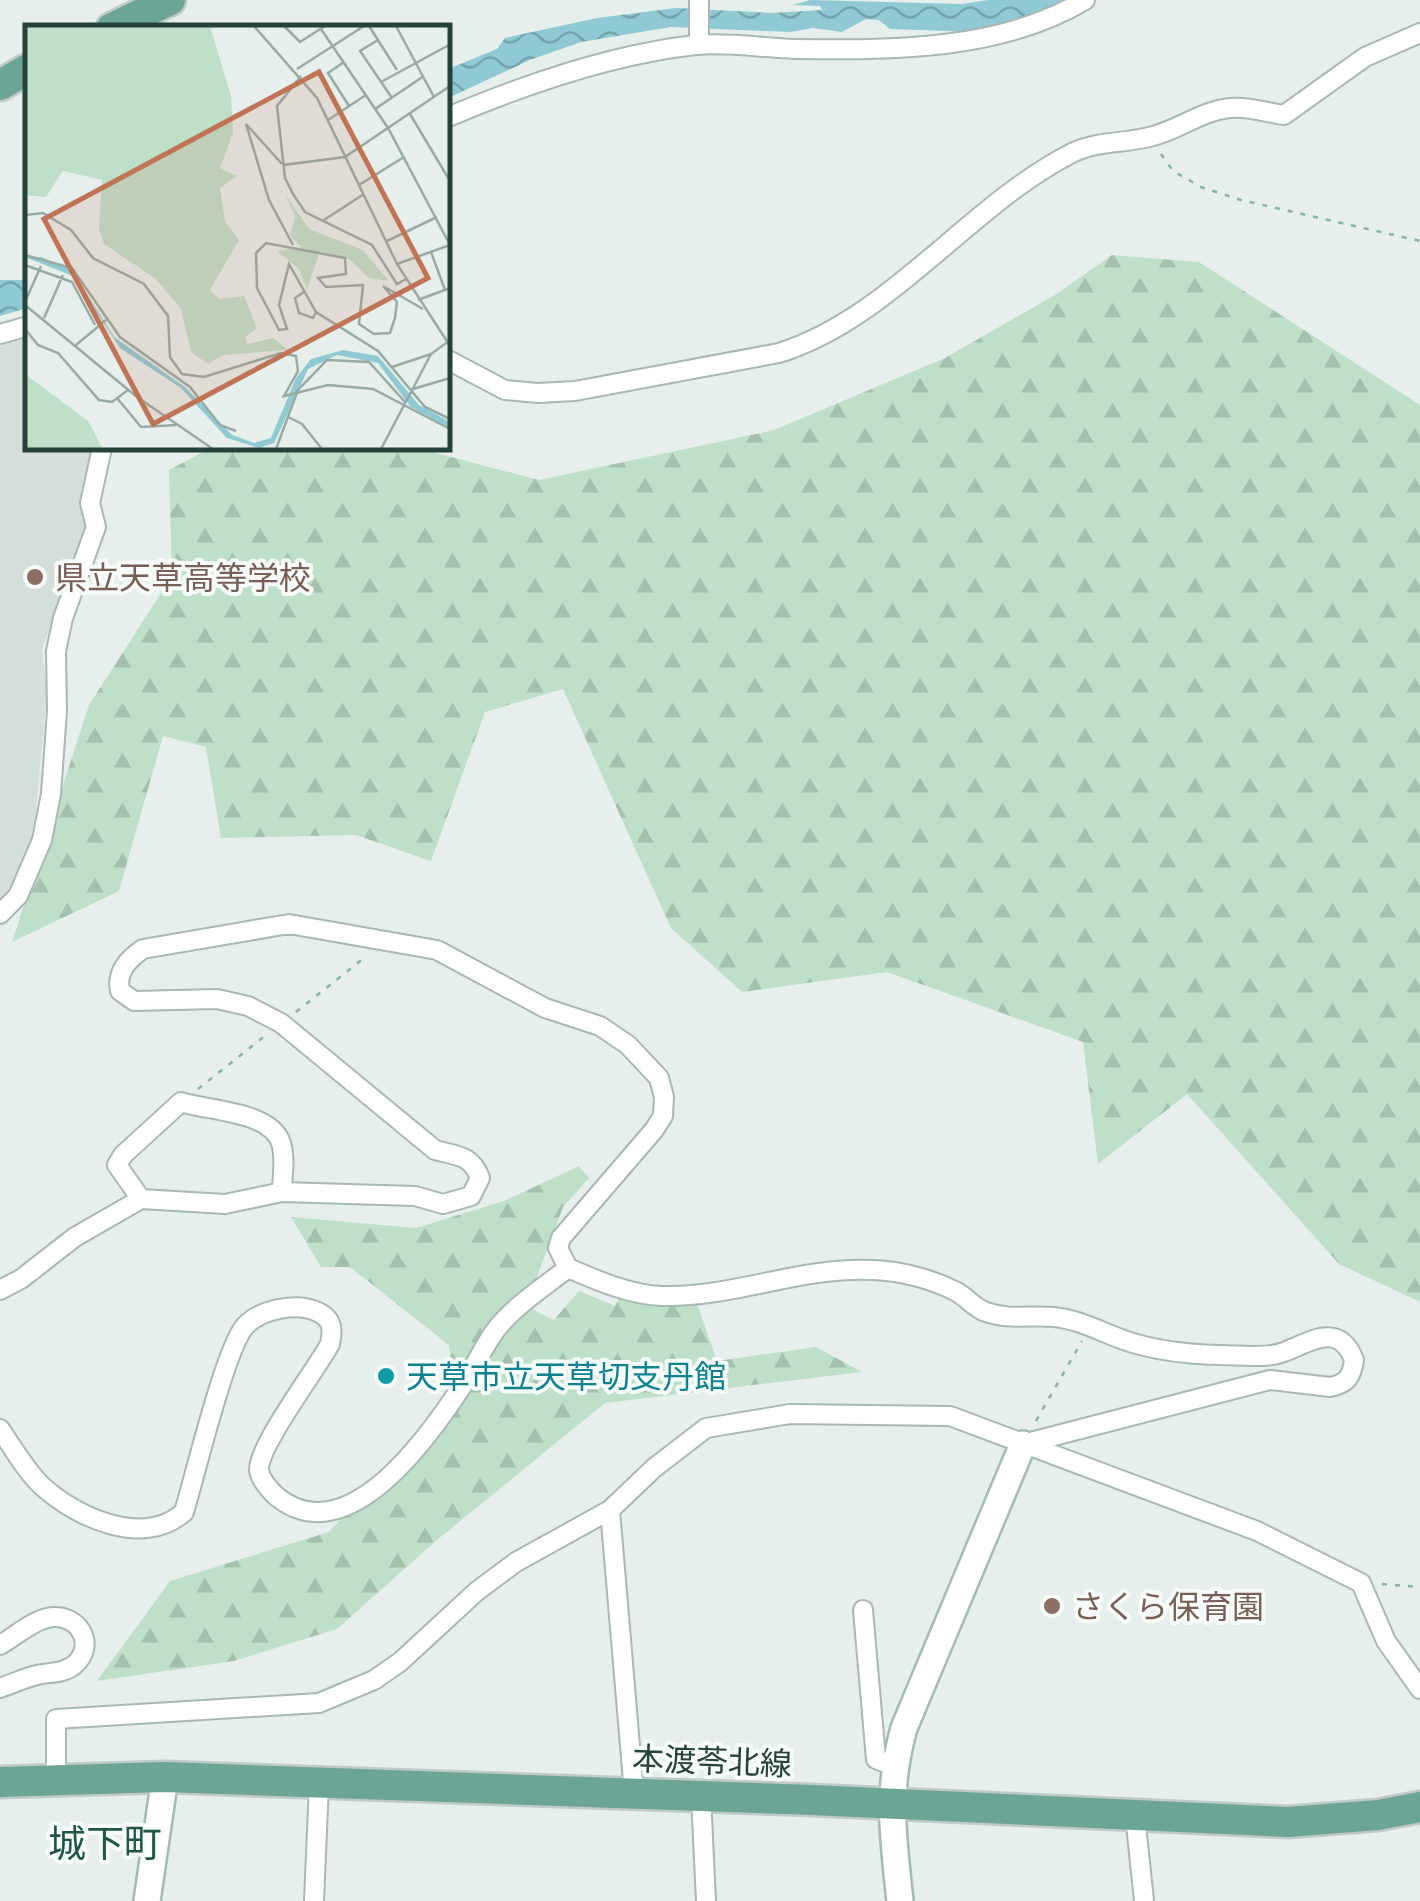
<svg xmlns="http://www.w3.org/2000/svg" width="1420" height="1901" viewBox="0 0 1420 1901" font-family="Inter,'Noto Sans JP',sans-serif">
<defs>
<pattern id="forest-firs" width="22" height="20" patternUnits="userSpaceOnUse" patternTransform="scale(2.5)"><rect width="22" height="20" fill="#bfe0c8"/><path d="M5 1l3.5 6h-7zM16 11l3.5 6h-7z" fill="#a4c1ad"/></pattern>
<pattern id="water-waves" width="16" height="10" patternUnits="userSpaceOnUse" patternTransform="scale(2.5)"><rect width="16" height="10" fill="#8ec9d4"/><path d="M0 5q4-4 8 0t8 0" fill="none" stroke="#74a5ad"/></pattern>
</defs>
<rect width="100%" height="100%" fill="#e6efeb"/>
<polygon fill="#d4dfda" points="27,337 28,448 98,448 88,531 42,649 47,692 33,842 19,881 0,901 0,345"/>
<g fill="url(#forest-firs)">
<polygon points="1112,255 1199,262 1420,405 1420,1302 1339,1264 1187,1094 1098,1164 1083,1042 887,972 742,992 671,928 563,689 485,712 431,861 356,835 221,838 206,747 163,736 119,891 12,942 89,705 172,576 169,470 211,448 417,448 539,480 774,430 945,358 1055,295"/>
<polygon points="579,1166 589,1178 563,1207 526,1306 554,1320 579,1291 615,1306 625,1283 697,1304 717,1361 816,1347 862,1372 605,1403 437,1540 337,1629 234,1661 97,1681 170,1581 329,1532 454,1393 449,1345 350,1267 321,1267 291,1217 416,1228 504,1201"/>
</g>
<g fill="url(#water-waves)">
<polygon points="810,0 962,4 988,0 1071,0 977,32 890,29 879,20 866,19 842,32 813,28 790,32 671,27 581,42 530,60 448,98 448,69 497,49 505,38 597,18 676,8 772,13 822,10 820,6 793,5"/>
<polygon points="0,280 27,280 27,308 0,316"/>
</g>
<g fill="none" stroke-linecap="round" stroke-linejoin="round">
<g stroke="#a8b8b2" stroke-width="22">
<g id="street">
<polyline points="699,45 699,0"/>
<path d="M448,117c78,-33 164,-63 248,-72 32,-3 67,3 99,4 97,1 205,2 290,-49"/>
<polyline points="0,334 28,326"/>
<path d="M448,360l57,30 33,3 37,-2 204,-38c112,-35 189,-147 293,-200 26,-13 54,-9 81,-17 27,-7 50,-26 78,-28 17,-2 37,5 53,7l81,-58 55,-24"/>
<polyline points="0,914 18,896 42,840 51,794 57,711 56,651 63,618 96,527 90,503 102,448"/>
<path d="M141,1199l-24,-34 6,-10 58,-53c27,9 90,9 100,41 5,16 1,33 1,49"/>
<path d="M0,1290l21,-11 54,-42 66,-38 84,5 57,-12 133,4 28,8 28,-8 9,-18c-9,-24 -24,-22 -45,-28l-154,-127 -33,-17 -31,-7 -83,2 -14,-10c-4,-19 8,-32 23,-42l146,-25 148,26 108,58 55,18 28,19 31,33 5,19 -1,19 -9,14 -93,108 -3,10 10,20c28,12 62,27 94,28 71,2 140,-30 212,-26 27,1 57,9 81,21 11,5 19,17 31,21 23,8 44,3 68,5 29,3 52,18 79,26 40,12 80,12 121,13 10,0 20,0 30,-4 26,-10 55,-31 70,8 -2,16 -7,24 -24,27l-60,-7 -247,64"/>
<path d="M0,1429c13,19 26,42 42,57 35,32 102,62 142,26 11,-36 41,-163 61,-186 16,-17 52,-24 73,-14 15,7 15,18 12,32 -14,26 -72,102 -71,126 1,9 10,19 16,25 72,63 158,-64 191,-115 11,-17 19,-37 32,-53 18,-22 47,-41 70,-59"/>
<polyline points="610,1510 634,1793"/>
<polyline points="863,1610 876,1759 894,1766"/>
<path d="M0,1645c14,-8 31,-23 47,-27 31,-7 51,27 27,47 -11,9 -25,7 -37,10 -13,3 -25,9 -37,13"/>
<polyline points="56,1780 56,1719 319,1703 374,1680 400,1662 477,1591 516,1562 610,1510 654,1468 706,1428 790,1414 950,1416 1257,1531 1361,1583 1386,1641 1420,1689"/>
<polyline points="701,1796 706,1901"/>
<polyline points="1135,1815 1144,1901"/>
<polyline points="314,1901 319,1784"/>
</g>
</g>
<g stroke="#a4bbb3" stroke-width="30">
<g id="secondary">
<polyline points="147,1901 165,1777"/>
<path d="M900,1901c-7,-66 -14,-108 4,-173l119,-284"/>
</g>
</g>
<g stroke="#c2cac8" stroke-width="35">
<g id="primary">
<polyline points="112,28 170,0"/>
<polyline points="0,85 28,69"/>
<polyline points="0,1782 165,1777 812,1800 1288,1822 1378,1815 1420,1807"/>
</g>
</g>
<g stroke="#86b3a5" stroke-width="2.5" stroke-dasharray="5 8" stroke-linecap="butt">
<polyline points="1161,154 1173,171 1201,187 1241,200 1420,241"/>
<polyline points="296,1012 364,958"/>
<polyline points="198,1089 266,1035"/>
<polyline points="1036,1421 1082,1341"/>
<polyline points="1382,1584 1420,1587"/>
</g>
<use href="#street" stroke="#fff" stroke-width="18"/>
<use href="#secondary" stroke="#fff" stroke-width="25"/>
<use href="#primary" stroke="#6aa596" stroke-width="30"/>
</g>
<g fill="#8d6e63" stroke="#f7fbf9" stroke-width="4">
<circle cx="35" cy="577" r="10"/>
<circle cx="1052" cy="1606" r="10"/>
</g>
<circle fill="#0f9aa8" stroke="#f7fbf9" stroke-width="4" cx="386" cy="1376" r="10"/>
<g text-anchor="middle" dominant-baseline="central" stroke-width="8" stroke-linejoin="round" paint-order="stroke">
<g font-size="32" fill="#785e54" stroke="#f7fbf9" text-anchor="start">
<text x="55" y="577">県立天草高等学校</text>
<text x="1072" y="1606">さくら保育園</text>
</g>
<g font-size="32" fill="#0d838f" stroke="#f7fbf9" text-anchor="start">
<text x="406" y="1376">天草市立天草切支丹館</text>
</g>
<g font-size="32" fill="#24423a" stroke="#f7fbf9">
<text transform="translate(712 1761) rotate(2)">本渡苓北線</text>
</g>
<g font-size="38" fill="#1f5548" stroke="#f7fbf9">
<text x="105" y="1843">城下町</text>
</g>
</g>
<g transform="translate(25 25)">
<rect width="425" height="425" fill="#e6efeb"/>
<path d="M0,1h185l21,70 2,37 -13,35 17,8 -17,12 5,33 14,19 -29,50 9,9 25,-3 13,32 -12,9 2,7 26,-6 15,12 -65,5 -15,9 -17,-12 -10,-43 -25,-30 -52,-35 -5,-14 3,-50 -39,-9 -17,26 -21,-2zM260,169l24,35 54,21 26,31 -20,-3 -20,-19 -29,-8 -13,38 -8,-20 -22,-18 24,-4 -11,-12 5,-19zM0,349l63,47 15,28h-78z" fill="#bfe0c8"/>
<path d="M0,232h16l30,12 43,68 71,50 47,48 22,8 17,-5 25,-60 15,-19 32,-9 35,6 41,49 31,17v6l-39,-21 -33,-44 -41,-8 -29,14 -34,74 -15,5 -32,-10 -46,-50 -61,-40 -47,-72z" fill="#8ec9d4"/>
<path fill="none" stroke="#98aaa4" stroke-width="2.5" d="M229,1l63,72 80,166 53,82M259,1l16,16 25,-16M344,1l28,44M371,1l38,71M296,4l67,99 62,117M353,15l-18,11 32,47M319,37l-16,11 21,33M272,44l67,-43M276,51l-24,30 8,72 8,16 12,18 67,33 25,39 9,-5M356,57l68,-37M350,84l49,-33M385,89l40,67M303,95l38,-25M257,139l-36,-40 23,76 24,45M258,140l62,-8 105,-71M334,160l45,-28M0,190l18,-2 28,17 22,28 51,26 24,32 2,41 12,17 22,3 77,-24 15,3 2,15 -14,25 44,-11 45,4 77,40M299,195l40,-26M362,216l50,-24M406,227l14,38M0,230l47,13 48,69 70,50 30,38 16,6M372,239l53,-19M0,240l47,17 23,43M279,267l-9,6 4,15 14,5 3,-6M393,275l32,-12M0,277l16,-36M0,280l112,92 76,52M398,284l-40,-23 14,16 -2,16 -5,15 -16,1 -15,-10 4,-39 -37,2 -8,-9 28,-4 -1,-16 -79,-15 -10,10 1,35 22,42 8,-1 -8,-24 10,-41 27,48 62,39 47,56 25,12M19,293l19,-43M0,304l13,16 20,8 41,47 13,2 16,-12M51,320l30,-25M367,342l39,-13M388,364l37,-11M92,373l24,29 35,-2M263,392l14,7 20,25M251,424l22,-59 29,-30 42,2 37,41M356,424l50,-95 18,-13"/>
<path fill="#c07456" fill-opacity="0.15" stroke="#c07456" stroke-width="5" d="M294,47l109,206 -275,146 -109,-205z"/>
<rect width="425" height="425" fill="none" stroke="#24423a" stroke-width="5"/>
</g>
</svg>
